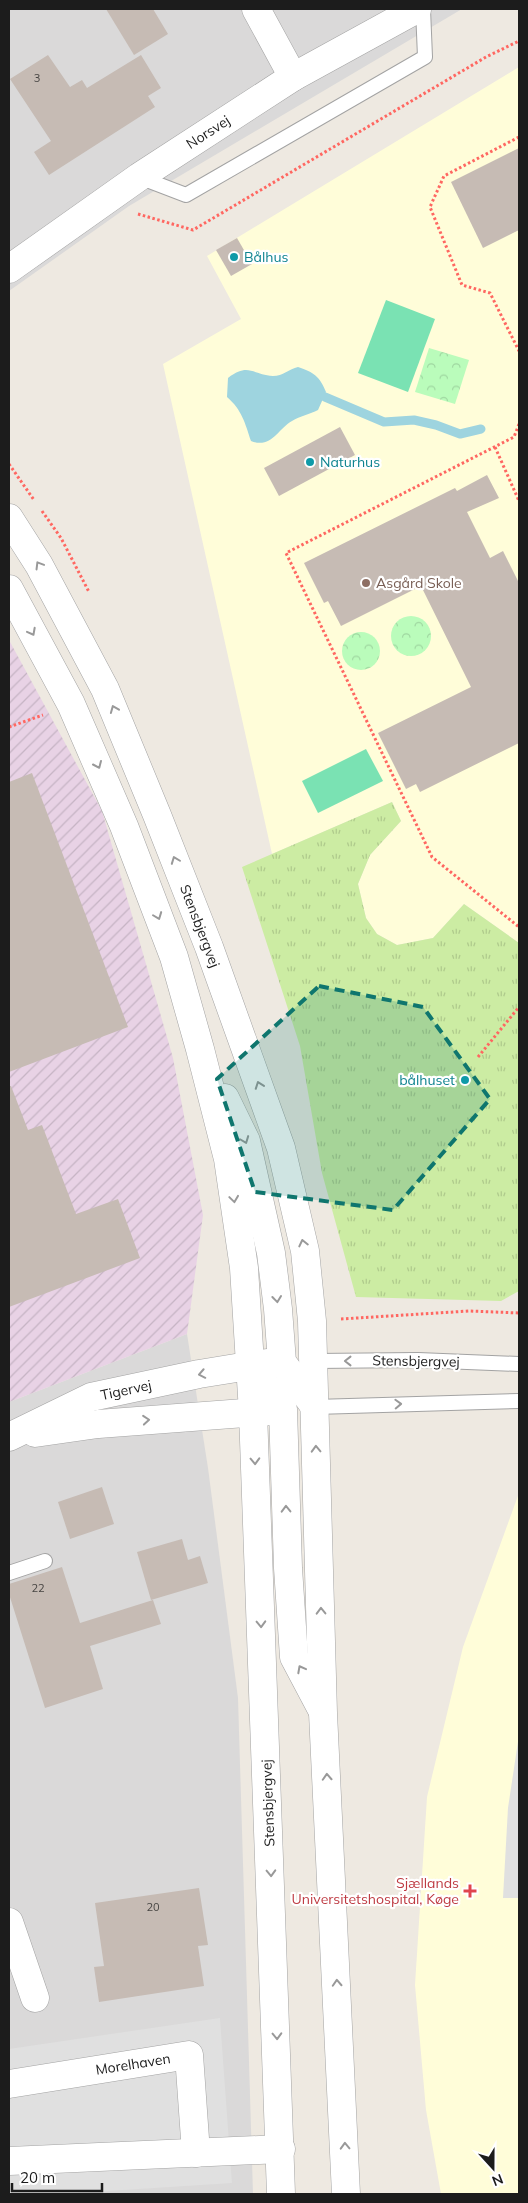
<svg xmlns="http://www.w3.org/2000/svg" width="528" height="2203" viewBox="0 0 528 2203" font-family="Mulish,sans-serif">
<defs>
<pattern id="industrial-furrows" width="10" height="10" patternUnits="userSpaceOnUse" patternTransform="scale(1.25)"><rect width="10" height="10" fill="#e8d2e5"/><path d="M-1 1l2-2M0 10L10 0M9 11l2-2" fill="none" stroke="#c6b4c4"/></pattern>
<pattern id="grass-tufts" width="24" height="20" patternUnits="userSpaceOnUse" patternTransform="scale(1.25)"><rect width="24" height="20" fill="#cceca3"/><path d="M3 7l-1-3M5 7V3M7 7l1-3M15 17l-1-3M17 17v-4M19 17l1-3" fill="none" stroke="#afca8c"/></pattern>
<pattern id="park-crowns" width="20" height="18" patternUnits="userSpaceOnUse" patternTransform="scale(1.25)"><rect width="20" height="18" fill="#bafcbb"/><path d="M2 6a3 3 0 1 1 6 0M12 15a3 3 0 1 1 6 0" fill="none" stroke="#9fd7a0"/></pattern>
</defs>
<rect width="100%" height="100%" fill="#eee9e1"/>
<g fill="#dad9d9">
<polygon points="9,9 462,9 129,206 9,291"/>
<polygon points="187,1334 208,1468 238,1698 253,2194 9,2194 9,1402"/>
</g>
<polygon fill="url(#industrial-furrows)" points="9,640 102,811 173,1058 203,1215 187,1334 9,1402"/>
<g fill="#fffdd9">
<polygon points="519,67 519,943 464,904 433,938 397,945 377,934 366,918 358,884 370,855 401,821 392,802 272,854 163,364 241,319 207,256"/>
<polygon points="519,1493 519,2194 441,2194 426,2110 415,1985 427,1797 463,1647"/>
</g>
<polygon fill="url(#grass-tufts)" points="392,802 401,821 370,855 358,884 366,918 377,934 397,945 433,938 464,904 519,943 519,1291 501,1301 356,1297 322,1173 300,1046 242,867"/>
<g fill="url(#park-crowns)">
<polygon points="429,348 469,360 455,404 415,392"/>
<circle cx="411" cy="636" r="20"/>
<circle cx="361" cy="651" r="19"/>
</g>
<g fill="#7ae2b3">
<polygon points="386,300 435,319 408,392 358,373"/>
<polygon points="366,749 383,781 318,813 302,781"/>
</g>
<g fill="#e0e0e0">
<polygon points="519,1735 519,1898 503,1898 508,1808"/>
<polygon points="220,2018 232,2183 60,2194 9,2194 9,2049"/>
</g>
<path fill="#9ed4df" d="M298,367c16,5 22,10 28,25l-8,18c-8,4 -18,6 -26,11 -14,8 -21,28 -41,20 -6,-18 -9,-31 -24,-44l1,-19c21,-16 24,-3 45,-2 10,0 16,-7 25,-9z"/>
<g fill="none" stroke-linecap="round" stroke-linejoin="round">
<polyline stroke="#9ed4df" stroke-width="9" points="325,397 384,422 414,420 436,425 460,434 481,429"/>
</g>
<g fill="#c6bbb4">
<polygon points="106,9 153,9 168,34 134,55"/>
<polygon points="48,55 70,87 82,80 87,88 141,55 161,88 148,96 155,107 49,175 34,152 51,141 10,79"/>
<polygon points="519,148 519,230 483,248 451,182"/>
<polygon points="237,238 252,264 231,276 216,250"/>
<polygon points="340,427 355,455 279,496 264,468"/>
<polygon points="487,475 499,498 467,512 490,558 503,551 519,583 519,743 420,792 416,784 406,789 378,733 471,687 421,586 341,626 328,601 324,603 304,563 455,488 457,491"/>
<polygon points="32,773 128,1027 9,1072 9,782"/>
<polygon points="9,1086 11,1086 28,1130 42,1125 76,1214 118,1199 140,1258 9,1307"/>
<polygon points="102,1487 114,1524 70,1539 58,1502"/>
<polygon points="182,1539 188,1560 200,1556 208,1583 151,1600 137,1552"/>
<polygon points="62,1567 80,1623 153,1600 161,1624 90,1646 103,1689 45,1708 9,1594 9,1584"/>
<polygon points="199,1888 208,1945 198,1946 204,1986 99,2002 94,1967 104,1966 95,1903"/>
</g>
<g fill="none" stroke-linecap="round" stroke-linejoin="round">
<g stroke="#a3a3a3" stroke-width="16">
<g id="service">
<polyline points="139,177 186,195 425,57 423,9"/>
<polyline points="314,1361 418,1360 519,1364"/>
<polyline points="315,1407 519,1401"/>
<polyline points="9,1573 45,1561"/>
</g>
</g>
<g stroke="#a3a3a3" stroke-width="29">
<g id="minor">
<polyline points="256,9 293,77"/>
<polyline points="9,1922 35,1998"/>
<polyline points="9,2084 189,2055 196,2153"/>
<polyline points="9,2161 281,2149"/>
</g>
</g>
<g stroke="#a3a3a3" stroke-width="29">
<g id="tertiary">
<polyline points="9,269 139,177 293,77 417,9"/>
<polyline points="9,518 39,565 105,689 157,815 209,947 281,1148 305,1251 312,1321 323,1713 346,2194"/>
<polyline points="9,589 71,704 124,826 174,957 200,1049 228,1159 244,1268 253,1412 281,2194"/>
<polyline points="225,1098 246,1141 271,1253 278,1309 282,1362 315,1407"/>
<polyline points="250,1365 283,1409 288,1568 294,1657 321,1708"/>
<polyline points="35,1433 98,1424 271,1411"/>
<polyline points="9,1437 91,1397 199,1374 267,1363"/>
</g>
</g>
<g stroke="#ff6761" stroke-width="3" stroke-dasharray="2.5 2.5" stroke-linecap="butt">
<polyline points="519,137 444,176 430,207 462,285 490,293 519,351"/>
<polyline points="138,214 193,230 486,57 519,41"/>
<polyline points="519,424 514,437 286,553 432,857 519,927"/>
<polyline points="495,447 519,501"/>
<polyline points="9,464 34,500"/>
<polyline points="42,511 61,538 89,592"/>
<polyline points="9,727 43,715"/>
<polyline points="478,1057 519,1007"/>
<polyline points="341,1319 469,1311 519,1313"/>
</g>
<use href="#service" stroke="#fff" stroke-width="14"/>
<use href="#minor" stroke="#fff" stroke-width="28"/>
<use href="#tertiary" stroke="#fff" stroke-width="28"/>
</g>
<defs><path id="oneway-chevron" d="M-2-3.5L2.5 0L-2 3.5" fill="none" stroke-width="1.6" stroke-linecap="round" stroke-linejoin="round" transform="scale(1.25)"/></defs>
<g stroke="#999">
<use href="#oneway-chevron" transform="translate(39 565) rotate(-121)"/>
<use href="#oneway-chevron" transform="translate(32 632) rotate(62)"/>
<use href="#oneway-chevron" transform="translate(114 709) rotate(-112)"/>
<use href="#oneway-chevron" transform="translate(98 765) rotate(66)"/>
<use href="#oneway-chevron" transform="translate(175 860) rotate(-111)"/>
<use href="#oneway-chevron" transform="translate(158 916) rotate(69)"/>
<use href="#oneway-chevron" transform="translate(259 1085) rotate(-110)"/>
<use href="#oneway-chevron" transform="translate(245 1140) rotate(69)"/>
<use href="#oneway-chevron" transform="translate(234 1199) rotate(82)"/>
<use href="#oneway-chevron" transform="translate(303 1243) rotate(-103)"/>
<use href="#oneway-chevron" transform="translate(277 1299) rotate(83)"/>
<use href="#oneway-chevron" transform="translate(348 1361) rotate(180)"/>
<use href="#oneway-chevron" transform="translate(202 1374) rotate(169)"/>
<use href="#oneway-chevron" transform="translate(398 1404) rotate(-2)"/>
<use href="#oneway-chevron" transform="translate(146 1420) rotate(-5)"/>
<use href="#oneway-chevron" transform="translate(316 1449) rotate(-92)"/>
<use href="#oneway-chevron" transform="translate(255 1461) rotate(88)"/>
<use href="#oneway-chevron" transform="translate(286 1509) rotate(-91)"/>
<use href="#oneway-chevron" transform="translate(321 1611) rotate(-91)"/>
<use href="#oneway-chevron" transform="translate(261 1624) rotate(88)"/>
<use href="#oneway-chevron" transform="translate(301 1669) rotate(-118)"/>
<use href="#oneway-chevron" transform="translate(327 1777) rotate(-93)"/>
<use href="#oneway-chevron" transform="translate(271 1873) rotate(88)"/>
<use href="#oneway-chevron" transform="translate(337 1983) rotate(-93)"/>
<use href="#oneway-chevron" transform="translate(277 2036) rotate(88)"/>
<use href="#oneway-chevron" transform="translate(345 2146) rotate(-92)"/>
</g>
<path fill="#0f766e" fill-opacity="0.2" stroke="#0f766e" stroke-width="4" stroke-dasharray="10 6" stroke-linejoin="round" d="M319,986l104,21 67,92 -97,111 -138,-18 -38,-113z"/>
<g fill="#0f9aa8" stroke="#fff" stroke-width="2">
<circle cx="234" cy="257" r="5"/>
<circle cx="310" cy="462" r="5"/>
<circle cx="465" cy="1080" r="5"/>
</g>
<circle fill="#8d6e63" stroke="#fff" stroke-width="2" cx="366" cy="583" r="5"/>
<path fill="#e0444e" stroke="#fff" stroke-width="2" d="M467.5 1883.5h5v5h5v5h-5v5h-5v-5h-5v-5h5z"/>
<g text-anchor="middle" dominant-baseline="central" stroke-width="4.5" stroke-linejoin="round" paint-order="stroke">
<g font-size="11" fill="#464442">
<text x="37" y="78">3</text>
<text x="38" y="1588">22</text>
<text x="153" y="1907">20</text>
</g>
<g font-size="14" fill="#1c1c1c" stroke="#fff">
<text transform="translate(208 132) rotate(-33)">Norsvej</text>
<text transform="translate(200 926) rotate(69)">Stensbjergvej</text>
<text transform="translate(416 1361) rotate(1)">Stensbjergvej</text>
<text transform="translate(126 1390) rotate(-12)">Tigervej</text>
<text transform="translate(268 1803) rotate(-92)">Stensbjergvej</text>
<text transform="translate(133 2064) rotate(-9)">Morelhaven</text>
</g>
<g font-size="14" fill="#0d838f" stroke="#fff" text-anchor="start">
<text x="244" y="257">Bålhus</text>
<text x="320" y="462">Naturhus</text>
<text x="455" y="1080" text-anchor="end">bålhuset</text>
</g>
<g font-size="14" fill="#785e54" stroke="#fff" text-anchor="start">
<text x="376" y="583">Asgård Skole</text>
</g>
<g font-size="14" fill="#be3a42" stroke="#fff" text-anchor="end">
<text x="459" y="1883">Sjællands<tspan x="459" dy="16">Universitetshospital, Køge</tspan></text>
</g>
</g>
<rect width="528" height="2203" fill="none" stroke="#1c1c1c" stroke-width="20"/>
<g transform="translate(493 2168) rotate(159)" stroke="#ffffff" stroke-width="4" paint-order="stroke">
<path d="M0-4L9 19L0 12L-9 19Z" fill="#1c1c1c"/>
<text y="-8" font-size="14" font-weight="bold" text-anchor="middle" fill="#1c1c1c">N</text>
</g>
<path d="M12 2183v8h90v-8" fill="none" stroke="#1c1c1c" stroke-width="2.5"/>
<text x="20" y="2183" font-size="15" fill="#1c1c1c" stroke="#ffffff" stroke-width="4" paint-order="stroke">20 m</text>
</svg>
